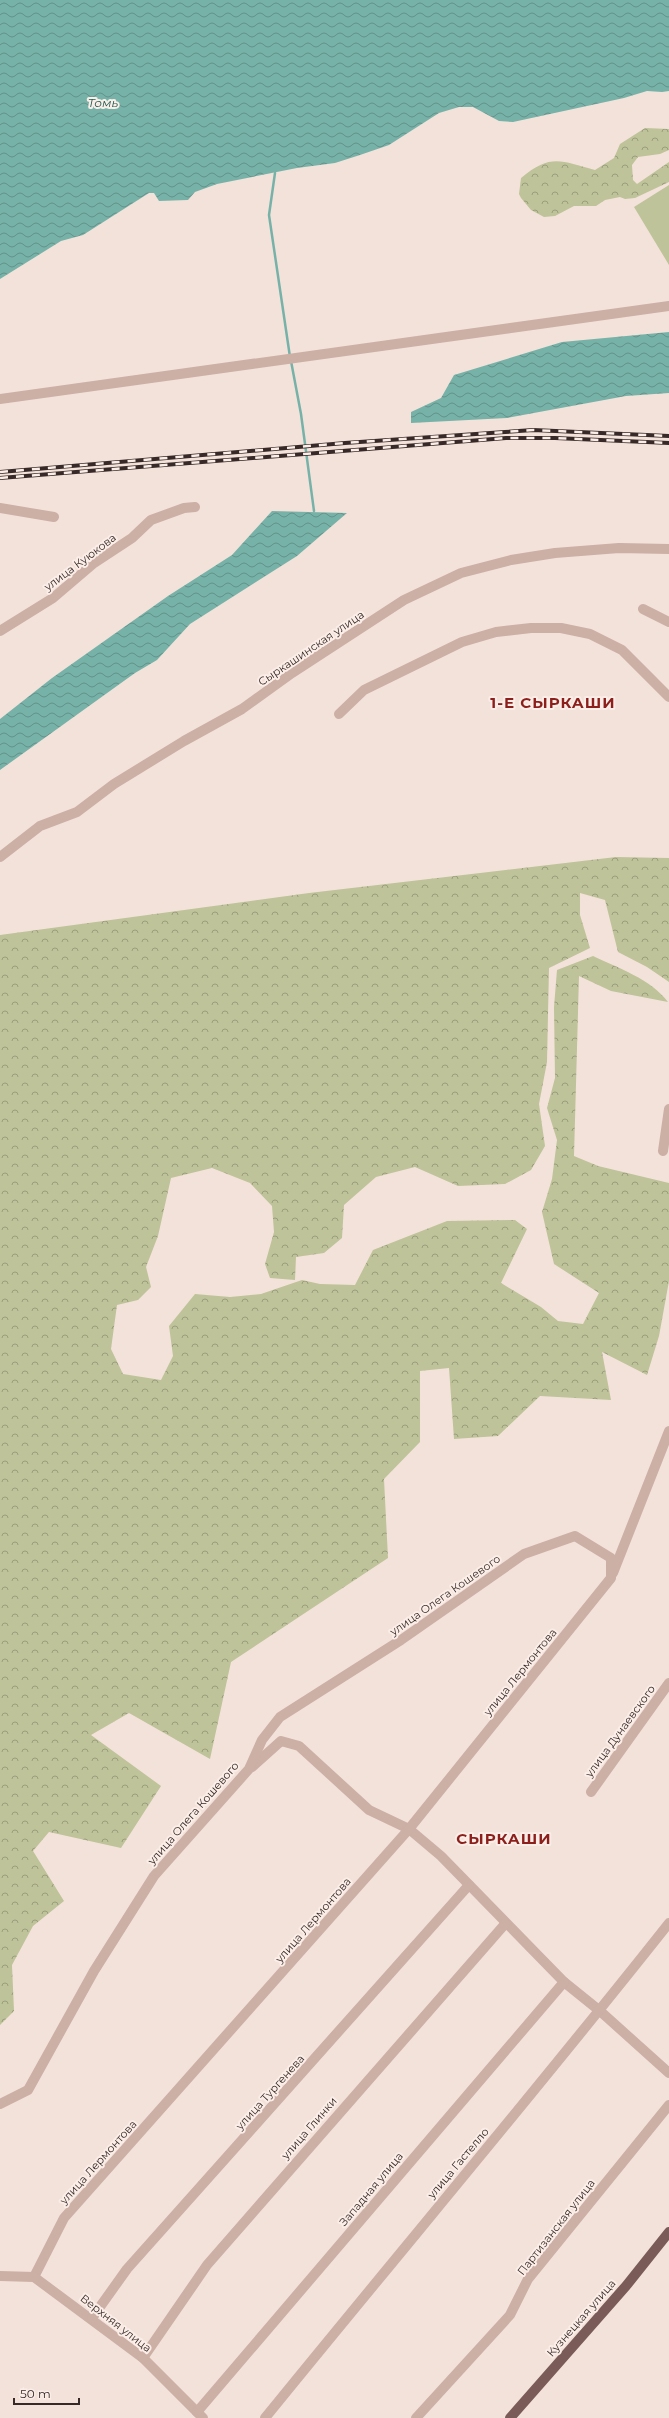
<svg xmlns="http://www.w3.org/2000/svg" width="669" height="2418" viewBox="0 0 669 2418" font-family="Montserrat,sans-serif">
<defs>
<pattern id="forest-crowns" width="20" height="18" patternUnits="userSpaceOnUse"><rect width="20" height="18" fill="#bec399"/><path d="M2 6a3 3 0 1 1 6 0M12 15a3 3 0 1 1 6 0" fill="none" stroke="#9b9e7d"/></pattern>
<pattern id="water-waves" width="16" height="10" patternUnits="userSpaceOnUse"><rect width="16" height="10" fill="#77b2a8"/><path d="M0 5q4-4 8 0t8 0" fill="none" stroke="#629189"/></pattern>
</defs>
<rect width="100%" height="100%" fill="#f3e2da"/>
<g fill="url(#forest-crowns)">
<path d="M645,128l24,1v21l-9,4 -22,3 -6,8 1,15 4,4 32,-22v20l-34,16 -10,1 -5,-2 -15,3 -9,6h-22l-19,10 -11,1 -13,-7 -10,-12 -2,-4 2,-16c30,-25 40,-17 74,-8l19,-12 6,-14z"/>
<path d="M616,857l53,1v124l-22,-15 -29,-15 -13,-52 -25,-7v22l10,33 -41,20 -2,94 -8,42 6,42 -14,24 -26,14 -47,2 -43,-19 -39,10 -32,28 -2,33 -18,15 -28,4 -1,23 -25,-2 -5,-14 9,-32 -2,-26 -22,-23 -38,-15 -41,10 -13,58 -12,31 5,20 -13,13 -21,5 -6,44 12,25 38,6 12,-24 -4,-30 26,-32 35,3 31,-3 41,-14 18,4 35,1 18,-35 74,-29 68,-1 12,9 -26,54 40,24 17,14 25,3 16,-31 -45,-29 -12,-52 10,-33 5,-39 -10,-32 8,-30 -1,-71 3,-37 36,-14c25,12 58,23 75,46l-57,-11 -32,-15 -5,180 24,10 71,17v98l-10,55 -12,39 -45,-23 9,48 -71,-4 -42,40 -44,3 -5,-71 -29,3v71l-36,37 4,79 -157,104 -21,97 -81,-46 -38,22 70,51 -40,62 -72,-16 -16,19 31,50 -31,25 -21,39 2,46 -14,14v-1090l309,-42z"/>
</g>
<polygon fill="#bec399" points="669,185 669,265 634,207"/>
<g fill="url(#water-waves)">
<polygon points="0,0 669,0 669,91 662,92 647,91 624,98 513,122 499,121 473,107 459,107 439,113 389,145 360,155 335,163 297,168 217,184 195,192 188,200 159,201 154,193 149,193 83,235 61,241 0,279"/>
<polygon points="669,332 669,393 626,396 507,418 411,423 411,412 441,398 454,375 562,342"/>
<polygon points="272,511 347,513 297,556 190,624 157,660 135,673 0,770 0,719 52,678 168,596 232,555"/>
</g>
<g fill="none" stroke-linecap="round" stroke-linejoin="round">
<g stroke="#77b2a8" stroke-width="2.5">
<polyline points="275,173 269,215 290,357"/>
<polyline points="291,361 301,414 314,511"/>
</g>
<g stroke="#ccafa5" stroke-width="10">
<polyline points="0,399 669,306"/>
<polyline points="0,508 54,517"/>
<polyline points="643,609 669,622"/>
<polyline points="0,631 53,598 94,563 132,538 151,520 184,508 195,507"/>
<polyline points="339,714 364,690 462,642 496,632 531,628 561,628 590,634 622,650 669,697"/>
<polyline points="0,857 40,826 77,812 114,784 184,741 242,709 292,673 404,600 461,573 511,560 555,553 619,548 669,549"/>
<polyline points="663,1151 669,1109"/>
<polyline points="613,1573 669,1431"/>
<polyline points="252,1767 281,1741 299,1746 369,1810 409,1829 441,1856 564,1982 600,2011 669,2073"/>
<polyline points="591,1792 669,1683"/>
<polyline points="0,2104 28,2090 94,1971 154,1876 249,1769 262,1740 280,1717 401,1640 524,1554 575,1536 611,1558 611,1578 409,1829 64,2218 34,2277"/>
<polyline points="0,2276 34,2277 143,2358 203,2418"/>
<polyline points="92,2318 127,2269 469,1885"/>
<polyline points="143,2358 207,2265 505,1924"/>
<polyline points="197,2412 564,1982"/>
<path d="M265,2418c134,-165 272,-328 404,-495"/>
<polyline points="416,2418 510,2315 528,2279 669,2105"/>
</g>
<polyline stroke="#7a5b57" stroke-width="10" points="510,2418 626,2286 669,2232"/>
<g stroke="#372927" stroke-width="4">
<g id="rail">
<polyline points="0,472 345,443 505,432 533,430 669,436"/>
<polyline points="0,478 506,438 555,438 669,443"/>
</g>
</g>
<use href="#rail" stroke="#fbede7" stroke-width="2.5" stroke-dasharray="8" stroke-linecap="butt"/>
</g>
<g text-anchor="middle" dominant-baseline="central" stroke-width="4" stroke-linejoin="round" paint-order="stroke">
<g font-size="11" fill="#372927" stroke="#fbede7">
<text transform="translate(80 562) rotate(-37)">улица Куюкова</text>
<text transform="translate(311 648) rotate(-34)">Сыркашинская улица</text>
<text transform="translate(445 1595) rotate(-35)">улица Олега Кошевого</text>
<text transform="translate(520 1672) rotate(-51)">улица Лермонтова</text>
<text transform="translate(620 1731) rotate(-54)">улица Дунаевского</text>
<text transform="translate(193 1813) rotate(-49)">улица Олега Кошевого</text>
<text transform="translate(313 1920) rotate(-49)">улица Лермонтова</text>
<text transform="translate(270 2092) rotate(-48)">улица Тургенева</text>
<text transform="translate(309 2128) rotate(-49)">улица Глинки</text>
<text transform="translate(98 2162) rotate(-48)">улица Лермонтова</text>
<text transform="translate(458 2163) rotate(-50)">улица Гастелло</text>
<text transform="translate(371 2189) rotate(-50)">Западная улица</text>
<text transform="translate(556 2227) rotate(-52)">Партизанская улица</text>
<text transform="translate(581 2318) rotate(-49)">Кузнецкая улица</text>
<text transform="translate(116 2323) rotate(38)">Верхняя улица</text>
</g>
<g font-size="12" font-style="italic" fill="#1a5c52" stroke="#fbede7">
<text x="103" y="102">Томь</text>
</g>
<g font-size="15" font-weight="bold" letter-spacing="1" fill="#8c1e1b" stroke="#fbede7">
<text x="553" y="702">1-Е СЫРКАШИ</text>
<text x="504" y="1838">СЫРКАШИ</text>
</g>
</g>
<path d="M14 2398v6h65v-6" fill="none" stroke="#372927" stroke-width="2"/>
<text x="20" y="2398" font-size="12" fill="#372927" stroke="#fbede7" stroke-width="3" paint-order="stroke">50 m</text>
</svg>
